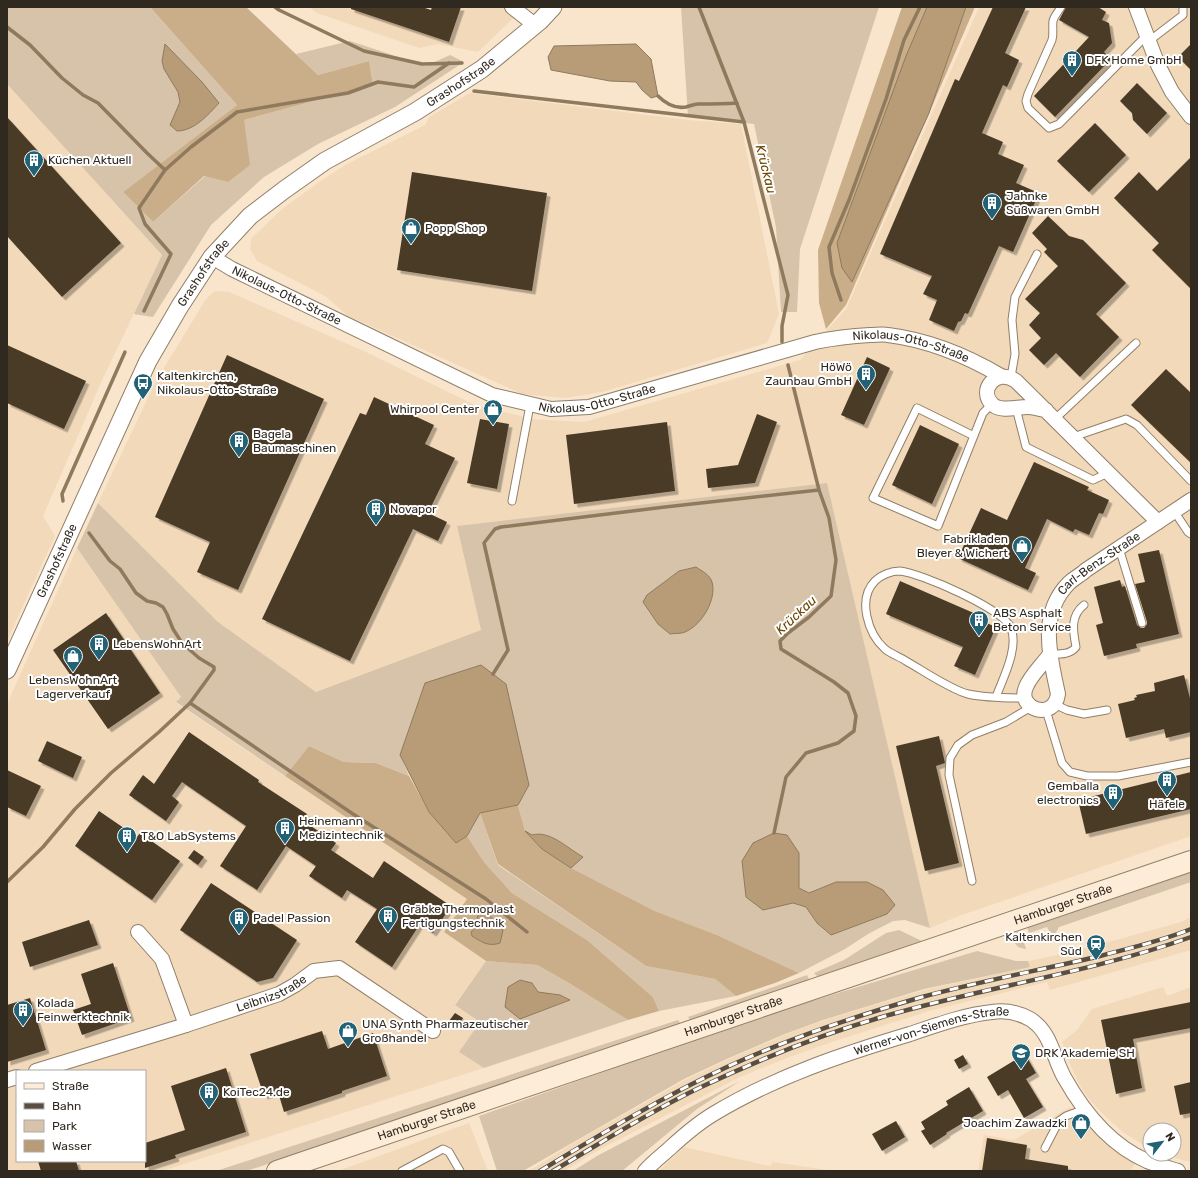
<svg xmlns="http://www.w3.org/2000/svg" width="1198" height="1178" viewBox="0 0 1198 1178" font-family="Rubik,sans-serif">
<defs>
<filter id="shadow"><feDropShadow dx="3.5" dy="3.5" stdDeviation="0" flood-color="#0004"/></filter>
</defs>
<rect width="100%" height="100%" fill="#f9e5cc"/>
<g fill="#f2d9ba" fill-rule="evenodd">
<polygon points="309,7 525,7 478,52 438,44 419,48 317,13"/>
<polygon points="979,7 1191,7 1191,836 959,916 930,928 826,483 457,526 481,630 316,692 218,622 98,503 156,381 206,299 215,291 229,292 366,352 475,405 532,419 584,422 800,360 846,309"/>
<polygon points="7,84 162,255 103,378 43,516 55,536 7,641"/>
<polygon points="470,93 689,120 741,124 779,314 767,343 602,392 565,398 522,394 348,316 325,296 257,261 250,249 251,239 282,209 325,178 347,164 425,125 429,117"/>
<path d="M77,548l104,149 -5,6 291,196 -23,33 42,29 -31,43 25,18 -21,30 25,16 -322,103h-155v-467zM17,1071h128v90h-128z"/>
<polygon points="1191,917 1191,950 1050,990 1047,982 929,1011 838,1040 792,1056 740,1077 595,1152 564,1171 529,1171 575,1142 685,1080 729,1059 789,1033 825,1020 924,990 1030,967 1028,961 1053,956 1116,940 1181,922"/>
<polygon points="1163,987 1167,996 1191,987 1191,1161 1186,1161 1162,1154 1174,1154 1174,1130 1150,1130 1150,1149 1124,1133 1104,1115 1089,1099 1079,1084 1069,1062 1062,1042 1077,1030 1092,1009"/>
<polygon points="1070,1107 1102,1140 1135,1164 1130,1171 978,1171 984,1135 1014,1140"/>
<polygon points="469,1123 488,1171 338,1171"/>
<polygon points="684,1147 770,1166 773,1162 834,1171 659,1171 665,1165"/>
</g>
<g fill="#d7c3a9" fill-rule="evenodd">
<polygon points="7,7 150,7 237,105 123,192 153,222 205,176 228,182 244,120 373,85 369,61 318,75 296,54 350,41 426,66 450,55 464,62 395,107 318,144 264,177 211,225 153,317 134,314 162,255 7,84"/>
<polygon points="681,7 879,7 800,249 797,312 781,312 776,227 754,124 688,117"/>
<path d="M827,483l103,445 -25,-8 -12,1 -25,13 -23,15 -46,24 -82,-38 -62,-24 -84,-43 -46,-37 -7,-26 9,-16 -127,-34 9,21 -33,-13 -32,-1 -35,-16 -24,30 -109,-74 5,-5 -104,-149 21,-45 120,119 98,70 165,-62 -24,-104zM696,567l-38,57 -15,-22 17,-17 19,-14zM799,853v35l10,5 27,-11 -19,41 -11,-16 -13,-4z"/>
<polygon points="480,813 498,865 646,966 715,979 736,996 659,1011 653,997 587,940 512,893 484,862 467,836"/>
<polygon points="1191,870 1191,882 1059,927 1055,934 1051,935 1047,927 1029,933 1027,927"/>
<polygon points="899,930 924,942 820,979 814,973 844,960 886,933"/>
<polygon points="1020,930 1026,949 1025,949 1018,947 1013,941 1014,934"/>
<polygon points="977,951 1016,961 1028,961 1030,967 924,989 823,1020 785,1034 729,1058 684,1079 523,1171 497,1171 479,1116 755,1018"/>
<path d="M486,961l51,4 32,18 59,37 -144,48 -25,-16 21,-30 -25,-17zM538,992l32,8 -18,7 -14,4z"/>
<polygon points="807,975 809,979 808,983 692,1023 688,1017"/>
<polygon points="678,1020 680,1023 678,1027 417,1116 246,1171 216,1171"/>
<polygon points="740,1081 697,1109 622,1171 573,1171 597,1156"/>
</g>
<g fill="#caae89" fill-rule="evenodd">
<polygon points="150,7 246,7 318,75 369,61 373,85 244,120 250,165 228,182 204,176 153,222 123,192 237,105"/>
<polygon points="902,7 975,7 846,305 826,329 819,303 818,250"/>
<path d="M309,746l35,16 32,1 33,13 20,36 27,31 11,-7 17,26 28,31 75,47 66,57 6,14 -31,9 -59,-37 -32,-18 -51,-4 -42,-29 23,-33 -182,-123zM485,911l6,8 7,4 -5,22 -12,-3 -9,-6 -1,-4 8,-7z"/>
<polygon points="518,805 525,831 542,849 571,868 655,911 717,935 799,973 775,983 736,996 715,979 646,966 498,864 480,813"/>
</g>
<g fill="#b89c78" stroke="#8f7a5e">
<polygon points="927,7 966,7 929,113 852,282 842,268 837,243 906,56"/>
<path d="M165,44l37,38 17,21c-11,12 -25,28 -42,28l-7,-6 10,-23 -2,-10 -14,-23 -2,-8z"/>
<polygon points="636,44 651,59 658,96 651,98 642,90 636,82 610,81 551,70 548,57 554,46"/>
<path d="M696,567c6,4 14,8 16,15 5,17 -10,43 -27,50 -4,2 -10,1 -15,2l-12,-10 -15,-22 4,-7 32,-24z"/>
<polygon points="481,665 506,684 529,785 518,805 480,813 467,836 456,843 429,812 400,755 425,683"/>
<path d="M525,831l7,4c18,-5 35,13 51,22l-12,11 -29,-19z"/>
<polygon points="774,833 787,835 799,853 799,888 809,893 836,882 867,882 883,890 895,905 887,914 831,935 817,923 806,907 793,903 763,910 746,897 742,861 753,843"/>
<path d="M485,911c6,7 13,12 18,19l-3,13c-11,4 -19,-1 -28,-7l-1,-4 8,-7 -2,-6 2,-7z"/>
<polygon points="520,980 532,983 538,992 560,995 570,1000 520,1019 505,1007 508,987"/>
</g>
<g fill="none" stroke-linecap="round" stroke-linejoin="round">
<g stroke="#8f7a5e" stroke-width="3.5">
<polyline points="275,7 279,10 364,51 422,64 462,63"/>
<polyline points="699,7 744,122 788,295 782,326 782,342"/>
<polyline points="7,27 30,45 62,78 83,95 98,103 147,153 165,170"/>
<polyline points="474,91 744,122"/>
<path d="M658,96c7,7 16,13 28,11 4,-1 8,-3 12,-3 14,0 25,0 39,-1"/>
<polyline points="841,300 832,273 829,247 849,200 886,99 904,40 920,7"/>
<polyline points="144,311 171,254 145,224 139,208 165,170 191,147 237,112 348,93 378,82 414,87 449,63"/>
<polyline points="63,501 62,494 125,352"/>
<polyline points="89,533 110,561 120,569 136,593 147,601 156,603 163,607 167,614 173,629 182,643 199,658 214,667 214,670 190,703 353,814 486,899 527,932"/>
<polyline points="493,674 508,650 484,543 495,529 501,527 665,507 819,490"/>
<polyline points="774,833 786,777 806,753 838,743 854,731 856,716 848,693 834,682 781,649 780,641 788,633 809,617 831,596 836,560 829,518 819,490 788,365"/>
<polyline points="7,882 43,847 75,809 111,773 159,732 190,703"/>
</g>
</g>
<g fill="#4a3b26" filter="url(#shadow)">
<polygon points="351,7 422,7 431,10 432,7 461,7 449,42 351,9"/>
<polygon points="993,7 1026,7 1005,53 1019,60 1007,87 1003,85 982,133 1003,142 998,154 1024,165 1016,183 1039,193 1013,252 999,246 968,314 965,313 961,321 958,322 954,331 929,320 937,300 923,294 932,276 880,254 955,79 959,81"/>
<polygon points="1066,7 1098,7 1106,12 1102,20 1109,23 1112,43 1104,52 1111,59 1055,117 1034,96 1089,37 1059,20"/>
<polygon points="1191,44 1191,70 1178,57"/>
<polygon points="1137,83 1167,113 1147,134 1133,120 1132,113 1120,101"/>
<polygon points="7,117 121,243 62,297 7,236"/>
<polygon points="1095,123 1126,155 1089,192 1057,161"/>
<polygon points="1191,157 1191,289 1152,250 1159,243 1114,198 1139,172 1157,191"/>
<polygon points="412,172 547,193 532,291 397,270"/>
<polygon points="1048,216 1069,236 1083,240 1126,283 1096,314 1119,337 1080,377 1056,353 1044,365 1029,350 1041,338 1029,325 1040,313 1025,299 1058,266 1044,252 1047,249 1032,233"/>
<polygon points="7,345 86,381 64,429 7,403"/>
<polygon points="227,355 324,399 238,590 197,572 210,542 155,517"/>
<polygon points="867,357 890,368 864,425 841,415"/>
<polygon points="1166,369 1191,393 1191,463 1131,405"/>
<polygon points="374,397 434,425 425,444 455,458 428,513 447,522 438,541 413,529 350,661 262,619 360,413 366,415"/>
<polygon points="757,414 777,422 755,483 708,488 706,469 738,465"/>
<polygon points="480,419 509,424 497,489 467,483"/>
<polygon points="667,422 675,491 574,504 566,435"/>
<polygon points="920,425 959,444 932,504 892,485"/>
<polygon points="1034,462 1089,487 1087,490 1109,500 1103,514 1099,513 1089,535 1075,529 1073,532 1047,519 1025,568 1036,573 1028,590 958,558 981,508 1007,520"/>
<polygon points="1159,550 1179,634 1136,644 1137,648 1104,656 1096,625 1103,623 1094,587 1120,580 1122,587 1125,586 1137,625 1141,628 1144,628 1147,624 1147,622 1135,584 1145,582 1138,554"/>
<polygon points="900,581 976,614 975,618 996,627 975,675 954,666 963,647 886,614"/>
<polygon points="106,613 160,693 108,729 53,650"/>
<polygon points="1184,675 1191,702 1191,732 1166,738 1164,729 1126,738 1118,704 1135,700 1134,698 1137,697 1136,695 1155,691 1154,683"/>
<polygon points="189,732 259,780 258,782 307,814 302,820 336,843 331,850 373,878 384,861 451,906 433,933 420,924 392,967 355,942 377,909 347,890 342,898 309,876 316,866 286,846 257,890 220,866 246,826 182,782 172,796 179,802 166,821 129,795 143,775 154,784"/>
<polygon points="939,736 945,763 936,766 959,863 925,871 896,746"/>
<polygon points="47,741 82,757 73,778 38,761"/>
<polygon points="7,770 41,786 26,816 7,807"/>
<polygon points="1191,772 1191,809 1086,834 1078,800"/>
<polygon points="99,811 137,837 140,833 180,861 152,900 75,846"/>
<polygon points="194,850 204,857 198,865 188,858"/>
<polygon points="211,883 297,940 273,978 257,982 180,930"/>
<polygon points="89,920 98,945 30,967 22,942"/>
<polygon points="113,963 131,1018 82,1035 73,1010 91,1004 81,974"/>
<polygon points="30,998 46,1050 7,1062 7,1005"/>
<polygon points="1191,1002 1191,1028 1133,1039 1142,1088 1116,1094 1101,1020"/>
<polygon points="455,1013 463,1018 458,1027 449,1021"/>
<polygon points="322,1031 328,1049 373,1033 387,1076 342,1091 342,1093 284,1112 278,1092 264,1096 250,1054"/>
<polygon points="1025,1054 1036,1073 1026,1079 1043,1107 1024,1118 1008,1090 998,1096 987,1077"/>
<polygon points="963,1055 968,1064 959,1069 954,1060"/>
<polygon points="226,1068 246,1132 175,1155 176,1158 145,1168 145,1143 185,1130 171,1086"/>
<polygon points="1191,1082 1191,1113 1180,1115 1174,1086"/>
<polygon points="969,1087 983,1111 946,1133 947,1134 930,1145 921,1131 925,1129 921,1122 948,1105 946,1101"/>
<polygon points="896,1121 905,1137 882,1151 872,1134"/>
<polygon points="987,1138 1027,1145 1025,1159 1068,1166 1068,1171 982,1171"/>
<polygon points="38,1161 76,1161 79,1171 41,1171"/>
</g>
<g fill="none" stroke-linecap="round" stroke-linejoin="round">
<g stroke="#917f68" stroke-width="9">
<g id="service">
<path d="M1061,7c-2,4 -7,9 -8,14 -1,7 1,12 -1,19l-24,54 -2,7 2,7 21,20 10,-4 88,-89"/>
<polyline points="1149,41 1183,15 1183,7"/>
<polyline points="1011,377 1015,354 1012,320 1015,297 1037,254"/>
<polyline points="1016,408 1026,447 1093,480 1108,473"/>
<polyline points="1055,419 1136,343"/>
<polyline points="974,436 917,408 873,498 938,526 983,413 992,404"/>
<polyline points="1073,437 1126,419 1137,425 1191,481"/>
<polyline points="512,501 530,405"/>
<polyline points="1174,511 1188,532 1191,534"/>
<polyline points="1119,548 1142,623"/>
<path d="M1050,654c9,0 20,1 26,-7 -3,-16 -6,-31 8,-42"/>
<path d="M996,697c7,-19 23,-49 15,-69 -7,-19 -91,-55 -111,-57 -9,0 -19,4 -25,10 -18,18 -7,53 10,68 6,5 15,8 21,12 16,9 45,29 62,33 18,4 38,4 57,4"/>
<polyline points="1054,704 1067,710 1084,714 1107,710"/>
<polyline points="1046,710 1062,763 1070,772 1087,776 1118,776 1191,762"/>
<polyline points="972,881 949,775 950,758 958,745 972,735 1006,722 1031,707"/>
<polyline points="1045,1148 1059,1121 1066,1116 1085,1109"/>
<polyline points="402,1171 443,1149 449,1152 460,1171"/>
</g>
</g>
<g stroke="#917f68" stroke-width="16">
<g id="minor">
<polyline points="512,7 535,25"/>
<polyline points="1136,7 1158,65 1172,92 1191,117"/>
<path id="s1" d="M212,257l20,12 260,126 59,14 38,-2 226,-65c19,-4 35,-6 55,-7 6,0 13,-1 18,0 40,5 79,21 113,41"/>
<path d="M1046,410c-7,-1 -13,-3 -19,-3 -10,0 -25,5 -34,-2 -16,-14 3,-38 23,-24l142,141"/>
<path id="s2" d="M1050,654c-7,10 -20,22 -24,33 -10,22 28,35 32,7 -8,-38 -20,-80 11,-111 5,-5 12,-8 17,-13l105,-70"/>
<polyline points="138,932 162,959 186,1025"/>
<path id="s3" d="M36,1071l150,-46 93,-31 16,-9 19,-14 25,-3 94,63"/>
<polyline points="7,1080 17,1077"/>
<path id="s4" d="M645,1171c7,-8 16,-15 24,-22 14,-13 29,-26 46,-36 60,-36 128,-59 195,-79 27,-9 54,-19 82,-22 13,-2 27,1 38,7 21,13 23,38 34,58 19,34 46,68 83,84 10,4 21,7 31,10"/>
</g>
</g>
<g stroke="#917f68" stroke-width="19">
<g id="tertiary">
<path id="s5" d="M7,670l141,-309 32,-55 32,-49 38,-41 34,-26 41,-29 90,-49 67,-43 58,-48 13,-14"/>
</g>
</g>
<g stroke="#917f68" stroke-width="22">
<g id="secondary">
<path id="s6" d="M277,1171l914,-310"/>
</g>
</g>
<use href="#service" stroke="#fff" stroke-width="7"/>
<use href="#minor" stroke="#fff" stroke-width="14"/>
<use href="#tertiary" stroke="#fff" stroke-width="17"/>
<use href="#secondary" stroke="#fdecd7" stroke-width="20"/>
<g stroke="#584f42" stroke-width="4.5">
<g id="rail">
<path d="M540,1171c61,-37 122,-74 187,-104 63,-29 129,-51 195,-70 59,-16 119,-27 178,-41 30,-8 62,-15 91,-27"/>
<path d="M553,1171c48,-28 96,-59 146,-83 59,-28 120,-53 183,-71 102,-30 208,-44 309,-80"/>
</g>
</g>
<use href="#rail" stroke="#fff" stroke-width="3" stroke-dasharray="9" stroke-linecap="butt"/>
</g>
<defs>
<g id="building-pin" transform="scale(1)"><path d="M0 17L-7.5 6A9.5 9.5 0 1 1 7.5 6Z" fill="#226277" stroke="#fff"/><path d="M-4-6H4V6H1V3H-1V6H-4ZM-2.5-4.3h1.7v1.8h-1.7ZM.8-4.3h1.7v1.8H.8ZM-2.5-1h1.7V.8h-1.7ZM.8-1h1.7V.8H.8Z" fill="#fff"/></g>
<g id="shop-pin" transform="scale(1)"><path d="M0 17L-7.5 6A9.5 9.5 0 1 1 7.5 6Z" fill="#226277" stroke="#fff"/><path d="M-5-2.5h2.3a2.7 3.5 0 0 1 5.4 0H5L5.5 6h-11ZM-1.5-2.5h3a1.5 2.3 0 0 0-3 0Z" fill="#fff"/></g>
<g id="bus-pin" transform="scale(1)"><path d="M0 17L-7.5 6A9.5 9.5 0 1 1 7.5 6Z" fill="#226277" stroke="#fff"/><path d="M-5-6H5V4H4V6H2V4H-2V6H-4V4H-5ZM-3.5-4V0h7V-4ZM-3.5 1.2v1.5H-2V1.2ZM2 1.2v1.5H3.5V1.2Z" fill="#fff"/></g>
<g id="station-pin" transform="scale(1)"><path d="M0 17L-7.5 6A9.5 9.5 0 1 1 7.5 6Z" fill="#226277" stroke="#fff"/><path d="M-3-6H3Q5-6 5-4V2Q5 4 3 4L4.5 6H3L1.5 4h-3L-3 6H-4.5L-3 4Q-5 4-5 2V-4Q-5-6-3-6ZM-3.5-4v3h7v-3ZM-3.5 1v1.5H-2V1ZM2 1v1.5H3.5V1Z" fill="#fff"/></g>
<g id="university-pin" transform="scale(1)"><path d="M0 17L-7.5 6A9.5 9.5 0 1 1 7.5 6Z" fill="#226277" stroke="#fff"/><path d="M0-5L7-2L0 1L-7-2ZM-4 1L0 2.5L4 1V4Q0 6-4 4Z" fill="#fff"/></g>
</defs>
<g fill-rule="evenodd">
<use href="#building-pin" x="1072" y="60"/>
<use href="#building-pin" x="34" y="160"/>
<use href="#building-pin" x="992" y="203"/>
<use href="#shop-pin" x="411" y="228"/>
<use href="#building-pin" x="866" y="374"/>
<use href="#bus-pin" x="143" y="383"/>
<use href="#shop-pin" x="493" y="409"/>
<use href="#building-pin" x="239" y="441"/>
<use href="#building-pin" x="376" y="509"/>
<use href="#shop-pin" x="1022" y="546"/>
<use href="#building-pin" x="979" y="620"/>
<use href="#building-pin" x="99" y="644"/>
<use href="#shop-pin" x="73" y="656"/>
<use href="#building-pin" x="1167" y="780"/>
<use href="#building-pin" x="1113" y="793"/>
<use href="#building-pin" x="285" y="828"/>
<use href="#building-pin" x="127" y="836"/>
<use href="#building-pin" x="388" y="916"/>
<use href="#building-pin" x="239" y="918"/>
<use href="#station-pin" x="1096" y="944"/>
<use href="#building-pin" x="23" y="1010"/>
<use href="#shop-pin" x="348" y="1031"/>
<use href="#university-pin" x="1021" y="1053"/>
<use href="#building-pin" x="209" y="1092"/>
<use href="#shop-pin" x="1081" y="1123"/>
</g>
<g text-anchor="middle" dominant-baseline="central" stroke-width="4" stroke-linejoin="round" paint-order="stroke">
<g font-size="12" fill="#302920" stroke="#fff" text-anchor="start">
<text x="1086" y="60">DFK Home GmbH</text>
<text x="48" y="160">Küchen Aktuell</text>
<text x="1006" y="196">Jahnke<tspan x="1006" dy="14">Süßwaren GmbH</tspan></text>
<text x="425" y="228">Popp Shop</text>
<text x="852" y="367" text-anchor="end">HöWö<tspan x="852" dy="14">Zaunbau GmbH</tspan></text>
<text x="157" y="376">Kaltenkirchen,<tspan x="157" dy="14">Nikolaus-Otto-Straße</tspan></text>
<text x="479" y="409" text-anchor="end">Whirpool Center</text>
<text x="253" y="434">Bagela<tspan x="253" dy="14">Baumaschinen</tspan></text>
<text x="390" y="509">Novapor</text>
<text x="1008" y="539" text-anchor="end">Fabrikladen<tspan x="1008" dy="14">Bleyer &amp; Wichert</tspan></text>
<text x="993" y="613">ABS Asphalt<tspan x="993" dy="14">Beton Service</tspan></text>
<text x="113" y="644">LebensWohnArt</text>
<text x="73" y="680" text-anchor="middle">LebensWohnArt<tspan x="73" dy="14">Lagerverkauf</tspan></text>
<text x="1099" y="786" text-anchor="end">Gemballa<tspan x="1099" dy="14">electronics</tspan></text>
<text x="1167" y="804" text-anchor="middle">Häfele</text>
<text x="299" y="821">Heinemann<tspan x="299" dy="14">Medizintechnik</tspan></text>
<text x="141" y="836">T&amp;O LabSystems</text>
<text x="402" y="909">Gräbke Thermoplast<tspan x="402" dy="14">Fertigungstechnik</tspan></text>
<text x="253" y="918">Padel Passion</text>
<text x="1082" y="937" text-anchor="end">Kaltenkirchen<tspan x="1082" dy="14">Süd</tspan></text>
<text x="37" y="1003">Kolada<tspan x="37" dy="14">Feinwerktechnik</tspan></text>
<text x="362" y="1024">UNA Synth Pharmazeutischer<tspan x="362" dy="14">Großhandel</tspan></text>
<text x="1035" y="1053">DRK Akademie SH</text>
<text x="223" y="1092">KoiTec24.de</text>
<text x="1067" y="1123" text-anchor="end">Joachim Zawadzki</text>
</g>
<g font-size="12" fill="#302920" stroke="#fff">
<text stroke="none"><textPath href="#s5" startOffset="768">Grashofstraße</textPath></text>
<text stroke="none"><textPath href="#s5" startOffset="444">Grashofstraße</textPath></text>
<text stroke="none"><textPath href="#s1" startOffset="84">Nikolaus-Otto-Straße</textPath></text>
<text stroke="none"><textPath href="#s1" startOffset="744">Nikolaus-Otto-Straße</textPath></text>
<text stroke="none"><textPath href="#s1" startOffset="420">Nikolaus-Otto-Straße</textPath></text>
<text stroke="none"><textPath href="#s5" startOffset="120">Grashofstraße</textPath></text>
<text stroke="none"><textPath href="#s2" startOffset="252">Carl-Benz-Straße</textPath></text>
<text stroke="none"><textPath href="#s6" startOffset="830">Hamburger Straße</textPath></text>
<text stroke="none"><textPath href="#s3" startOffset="248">Leibnizstraße</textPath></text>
<text stroke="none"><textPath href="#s6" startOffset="482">Hamburger Straße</textPath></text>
<text stroke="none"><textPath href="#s4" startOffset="324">Werner-von-Siemens-Straße</textPath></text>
<text stroke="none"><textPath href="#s6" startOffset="158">Hamburger Straße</textPath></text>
</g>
<g font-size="13" font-style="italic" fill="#6b4501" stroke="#fff">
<text transform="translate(766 169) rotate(76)">Krückau</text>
<text transform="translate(796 615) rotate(-43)">Krückau</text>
</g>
</g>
<rect width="1198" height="1178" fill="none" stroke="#302920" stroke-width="16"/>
<rect x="16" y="1070" width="130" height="92" fill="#ffffff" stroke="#aca9a6"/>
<rect x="24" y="1083" width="20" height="6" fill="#fdecd7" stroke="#aca9a6"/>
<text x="52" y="1090" font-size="12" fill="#302920">Straße</text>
<rect x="24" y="1103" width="20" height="6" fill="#584f42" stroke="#aca9a6"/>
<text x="52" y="1110" font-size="12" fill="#302920">Bahn</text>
<rect x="24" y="1120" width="20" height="12" fill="#d7c3a9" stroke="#aca9a6"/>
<text x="52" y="1130" font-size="12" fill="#302920">Park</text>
<rect x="24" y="1140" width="20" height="12" fill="#b89c78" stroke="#aca9a6"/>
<text x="52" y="1150" font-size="12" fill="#302920">Wasser</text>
<g transform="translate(1162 1142) rotate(59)"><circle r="19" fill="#ffffff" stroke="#aca9a6"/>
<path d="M0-3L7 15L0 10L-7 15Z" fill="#226277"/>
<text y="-6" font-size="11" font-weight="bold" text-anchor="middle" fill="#302920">N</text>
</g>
</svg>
